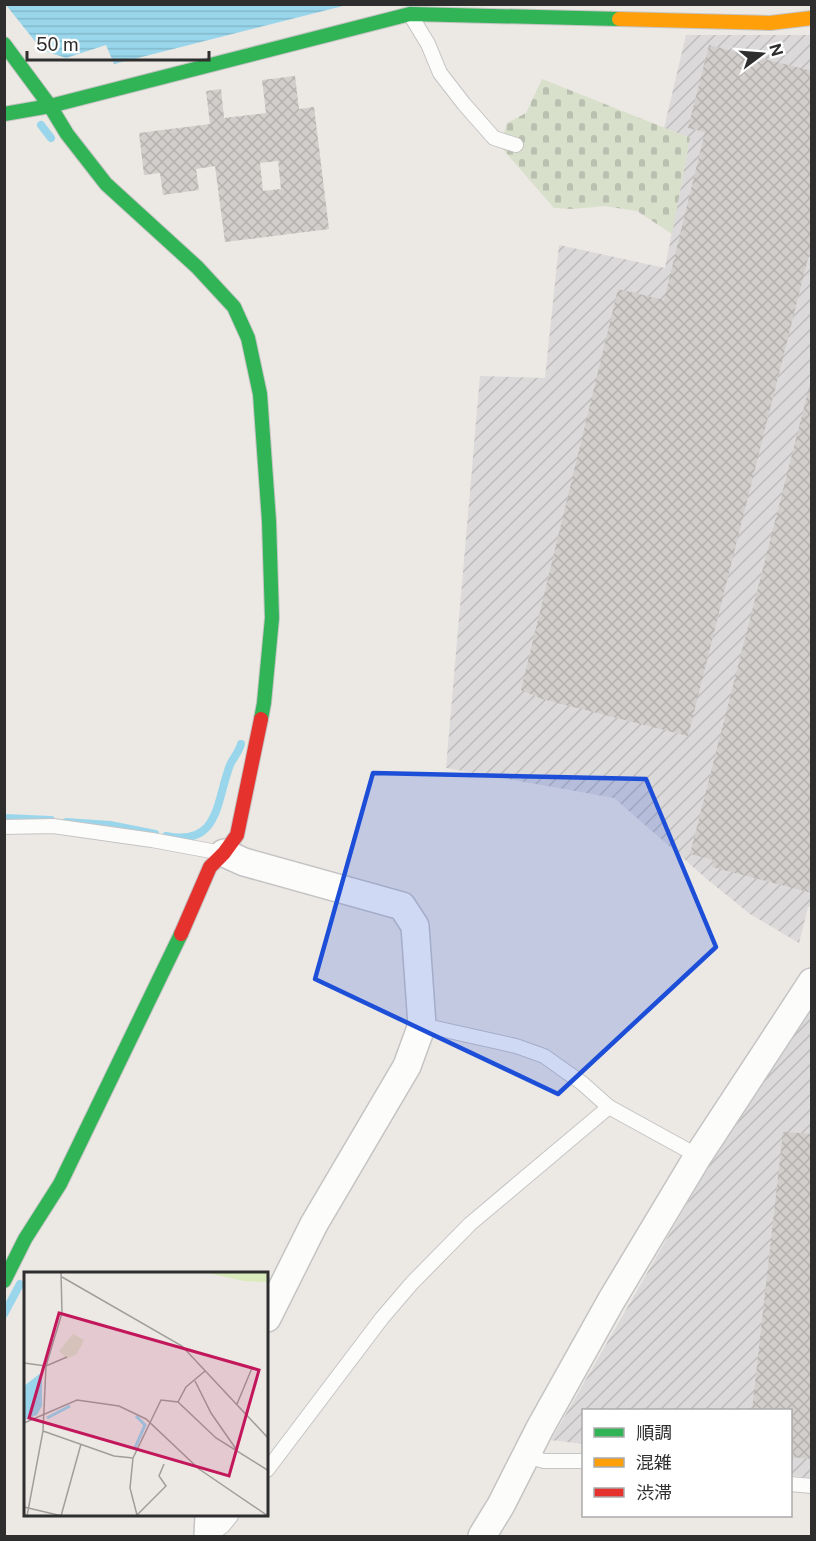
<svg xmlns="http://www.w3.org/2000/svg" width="816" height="1541" viewBox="0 0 816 1541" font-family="'Public Sans','Noto Sans JP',sans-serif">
<defs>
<pattern id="industrial-furrows" width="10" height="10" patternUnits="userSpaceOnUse" patternTransform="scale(1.5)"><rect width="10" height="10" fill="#dcd9db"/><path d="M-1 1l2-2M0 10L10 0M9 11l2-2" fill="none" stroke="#bdbbbc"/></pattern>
<pattern id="cemetery-stones" width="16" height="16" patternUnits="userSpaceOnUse" patternTransform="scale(1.5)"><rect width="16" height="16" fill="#d8e0cc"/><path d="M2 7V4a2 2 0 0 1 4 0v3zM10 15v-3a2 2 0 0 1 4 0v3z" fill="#bac0b0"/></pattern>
<pattern id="water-rules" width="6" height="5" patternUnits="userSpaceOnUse" patternTransform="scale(1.5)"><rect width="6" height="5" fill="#99d6ec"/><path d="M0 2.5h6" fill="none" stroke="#84b8cb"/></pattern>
<pattern id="building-cross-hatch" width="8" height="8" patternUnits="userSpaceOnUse" patternTransform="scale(1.5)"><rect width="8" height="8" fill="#d1cecb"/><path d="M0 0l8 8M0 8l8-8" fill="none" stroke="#b4b1af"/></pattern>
</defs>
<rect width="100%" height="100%" fill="#ece8e4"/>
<g fill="url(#industrial-furrows)">
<polygon points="686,35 811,35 812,907 808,907 799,943 750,914 708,880 614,798 446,768 480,376 545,378 559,245 665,268 690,138 664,128"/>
<polygon points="811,1003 811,1478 791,1475 790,1410 584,1410 583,1444 551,1440 734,1122"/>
</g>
<polygon fill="url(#cemetery-stones)" points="542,79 690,138 672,234 637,211 604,206 573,209 554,208 500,146 507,123 526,113"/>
<polygon fill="url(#water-rules)" points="6,5 347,5 114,64 106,45 66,58 42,50"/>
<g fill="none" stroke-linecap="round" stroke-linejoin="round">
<g stroke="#99d6ec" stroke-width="8">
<polyline points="41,125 51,138"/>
<polyline points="4,818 51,820"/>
<polyline points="66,822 110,825 155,834"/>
<path d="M166,836c54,11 50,-35 64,-71 3,-7 9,-13 11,-21"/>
<polyline points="4,1314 20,1284"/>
</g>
</g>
<g fill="url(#building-cross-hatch)" fill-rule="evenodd">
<polygon points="709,45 812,71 812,242 688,736 542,699 521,690 618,289 664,300 705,132 688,128"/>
<path d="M295,76l4,33 15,-2 15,122 -104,13 -10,-76 -19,3 3,21 -36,5 -3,-22 -16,2 -5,-42 71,-9 -4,-33 15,-2 3,29 42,-5 -4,-33zM278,161l3,28 -18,2 -3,-28z"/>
<polygon points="811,380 812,380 812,893 712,867 714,860 690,854"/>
<polygon points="783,1132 812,1134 812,1459 790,1457 790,1410 752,1410"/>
</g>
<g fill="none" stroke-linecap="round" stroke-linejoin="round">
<g stroke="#c5c4c5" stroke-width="16">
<g id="lane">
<polyline points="411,16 428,44 440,73 464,104 494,138 516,145"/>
<polyline points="4,827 53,826 152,840 222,853"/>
<polyline points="422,1025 516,1046 544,1056 582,1083 609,1107 698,1156"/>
<polyline points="526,1456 544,1461 584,1461"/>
<polyline points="267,1470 382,1318 412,1283 470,1224 609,1107"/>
<polyline points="790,1484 812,1486"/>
<polyline points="209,1536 223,1526 231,1516"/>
</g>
</g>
<g stroke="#c5c4c5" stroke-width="30">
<g id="street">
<polyline points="224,853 244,862 402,906 415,926 422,1025 407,1066 314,1224 267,1318"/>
<polyline points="208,1536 209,1516"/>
<polyline points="482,1536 501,1505 540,1428 611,1301 698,1156 812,982"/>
</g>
</g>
<g stroke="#c5c4c5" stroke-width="16">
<g id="fast">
<polyline points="4,44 50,106 67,134 106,184 197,267 234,307 248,338 260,394 269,521 272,618 264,703 261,719"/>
<polyline points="4,114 50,106 410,14 619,19"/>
<polyline points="4,1281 25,1239 60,1184 181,934"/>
</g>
</g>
<g stroke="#c5c4c5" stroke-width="16">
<polyline id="slow" points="619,19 770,23 812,18"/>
</g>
<g stroke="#c5c4c5" stroke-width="16">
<polyline id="jam" points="181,934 210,867 224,853 237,835 261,719"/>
</g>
<use href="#lane" stroke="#fcfcfb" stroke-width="14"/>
<use href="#street" stroke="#fcfcfb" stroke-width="27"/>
<use href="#fast" stroke="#30b455" stroke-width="14"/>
<use href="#slow" stroke="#ff9f0a" stroke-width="14"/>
<use href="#jam" stroke="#e5322d" stroke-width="14"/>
</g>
<path fill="#1d4ed8" fill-opacity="0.2" stroke="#1d4ed8" stroke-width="4.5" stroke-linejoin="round" d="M373,773l273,6 70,168 -158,147 -243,-115z"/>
<g transform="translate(24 1272)">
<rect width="244" height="244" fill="#ece8e4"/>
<path d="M49,62l11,6 -7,14 -10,5 -8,-8z" fill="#d8e0cc"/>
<path d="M179,0h65v10l-24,-1z" fill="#d9eabb"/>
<path d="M18,100v34l-5,9 -13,5v-34z" fill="#99d6ec"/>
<path fill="none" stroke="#99d6ec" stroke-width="3" d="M23,146l23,-12M110,178l11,-25 -9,-9"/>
<path fill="none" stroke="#a09e9b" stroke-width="1.5" d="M38,5l120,69 87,93M0,91l22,3 21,-9M171,109l16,32 25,36M154,130l8,-15 19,-16M213,132l15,-36M0,151l53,-23 42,6 27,13 53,50 69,47M19,159l71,25 19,2M0,235l38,9M113,243l-7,-27 3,-30 28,-58 17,2 38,36 53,33M3,244l16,-85 3,-65 16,-53 -1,-41M37,244l20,-72M112,244l30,-30 -7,-10 5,-12"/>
<path fill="#c2185b" fill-opacity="0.15" stroke="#c2185b" stroke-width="3" d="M35,41l200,57 -30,106 -200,-58z"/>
<rect width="244" height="244" fill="none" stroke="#2e2e2e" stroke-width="3"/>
</g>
<rect width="816" height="1541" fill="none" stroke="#2e2e2e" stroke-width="12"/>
<rect x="582" y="1409" width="210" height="108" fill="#ffffff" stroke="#ababab" stroke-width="1.5"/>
<rect x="594" y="1428" width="30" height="9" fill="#30b455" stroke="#ababab" stroke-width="1.5"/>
<text x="636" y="1439" font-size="18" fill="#2e2e2e">順調</text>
<rect x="594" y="1458" width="30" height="9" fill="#ff9f0a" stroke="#ababab" stroke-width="1.5"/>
<text x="636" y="1469" font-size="18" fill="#2e2e2e">混雑</text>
<rect x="594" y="1488" width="30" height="9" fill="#e5322d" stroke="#ababab" stroke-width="1.5"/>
<text x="636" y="1499" font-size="18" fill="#2e2e2e">渋滞</text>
<g transform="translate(762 54) rotate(74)" stroke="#ffffff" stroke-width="4.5" paint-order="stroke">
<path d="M0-4.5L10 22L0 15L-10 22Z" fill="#2e2e2e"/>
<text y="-9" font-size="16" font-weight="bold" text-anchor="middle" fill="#2e2e2e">N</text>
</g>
<path d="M27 51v9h182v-9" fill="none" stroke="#2e2e2e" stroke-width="3"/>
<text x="36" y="51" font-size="18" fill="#2e2e2e" stroke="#ffffff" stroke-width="4.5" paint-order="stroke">50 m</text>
</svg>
